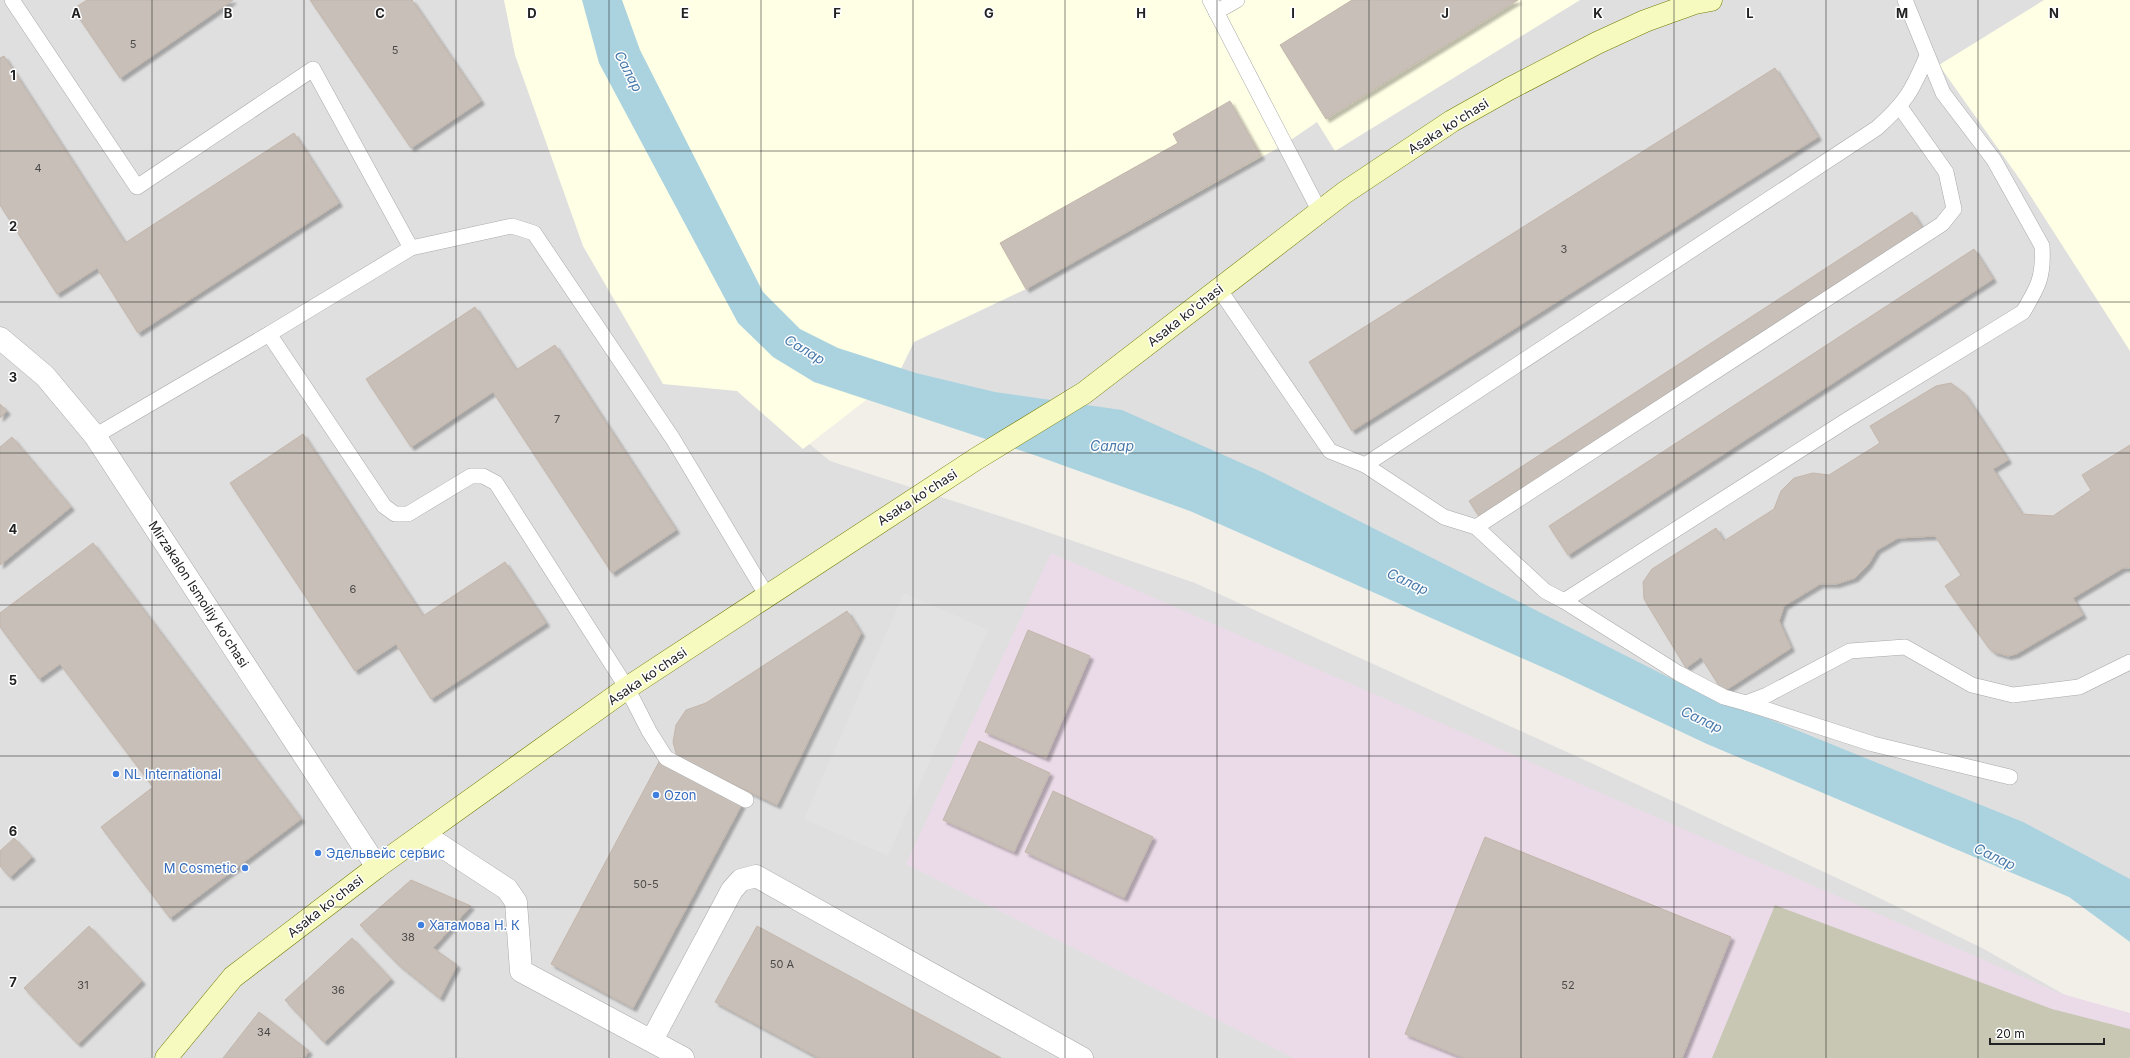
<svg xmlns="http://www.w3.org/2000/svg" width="2130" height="1058" viewBox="0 0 2130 1058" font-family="Inter,sans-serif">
<defs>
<filter id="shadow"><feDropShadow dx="3.5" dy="3.5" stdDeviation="1" flood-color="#0004"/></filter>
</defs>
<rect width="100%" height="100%" fill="#f2efe9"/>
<polygon fill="#e0dfdf" points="0,0 2130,0 2130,915 817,345 762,405 830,461 1021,523 1195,583 1589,762 1869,893 1984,949 2130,1032 2130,1058 0,1058"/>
<polygon fill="#ebdbe8" points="1051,553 2059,993 2130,1013 2130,1058 1294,1058 906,864"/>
<g fill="#ffffe5">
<polygon points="504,0 1580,0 1335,151 1317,122 1285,144 1026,289 914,342 898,375 803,449 737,391 663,384 583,246 515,55"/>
<polygon points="2044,0 2130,0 2130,351 2021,181 1939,65"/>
</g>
<polygon fill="#c7c7b4" points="1775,905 2052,1009 2130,1029 2130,1058 1712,1058"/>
<polygon fill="#e2e2e2" points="904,593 988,630 888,856 804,819"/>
<polygon fill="#aad3df" points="582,0 622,0 640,50 763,292 800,329 838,348 916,373 995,392 1122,410 1264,473 1678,682 2023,822 2130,879 2130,942 2069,897 1707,744 1560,675 1190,511 1037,456 814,382 773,357 738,323 599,63"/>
<g fill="#c7bfb8" stroke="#c4b6ab" filter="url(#shadow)">
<polygon points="87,0 233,0 120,78 73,9"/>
<polygon points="310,0 412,0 481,101 411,148"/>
<polygon points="1352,0 1518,0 1326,119 1280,45"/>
<polygon points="4,56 125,243 294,133 339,203 138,333 97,268 57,294 0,205 0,58"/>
<polygon points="1775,68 1818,137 1352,431 1309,362"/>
<polygon points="1230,101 1261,156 1026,289 1000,243 1178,143 1173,134"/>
<polygon points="1912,212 1925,232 1482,521 1469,501"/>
<polygon points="1974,249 1993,279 1568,555 1549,526"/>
<polygon points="475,307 516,370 555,345 676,530 612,573 493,392 411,447 366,379"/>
<polygon points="1951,383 1964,393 2008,460 1993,469 2022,514 2053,516 2091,490 2082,475 2130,445 2130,568 2123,568 2073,598 2083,615 2016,654 2008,656 1994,652 1988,647 1945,586 1961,575 1935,536 1898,538 1877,550 1868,565 1855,578 1836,584 1820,584 1784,606 1779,621 1791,648 1723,692 1701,657 1686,668 1644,599 1643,582 1652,569 1716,528 1724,541 1774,509 1781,491 1794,478 1813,473 1829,475 1880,443 1870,426 1936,386"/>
<polygon points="0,404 7,411 0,418"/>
<polygon points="303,434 423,616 505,562 546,623 431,699 396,644 355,671 230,483"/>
<polygon points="12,437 71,507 0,565 0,447"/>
<polygon points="93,543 301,819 170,918 101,827 153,787 60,664 39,679 0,627 0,613"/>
<polygon points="847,611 861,633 777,805 677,757 673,742 676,725 686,710 706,703"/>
<polygon points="1028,630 1090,656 1046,758 985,732"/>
<polygon points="979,741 1050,773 1014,852 943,820"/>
<polygon points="660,760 742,804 633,1008 551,964"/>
<polygon points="1053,791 1153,837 1124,898 1025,852"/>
<polygon points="1485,837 1731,937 1682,1058 1464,1058 1405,1034"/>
<polygon points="14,838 32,857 10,877 0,866 0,851"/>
<polygon points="411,880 471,906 433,948 457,965 440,998 398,964 360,925"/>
<polygon points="89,926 142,981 78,1044 24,988"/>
<polygon points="757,926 1001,1058 819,1058 715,1002"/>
<polygon points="352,938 391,979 324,1042 285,1000"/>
<polygon points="259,1012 309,1051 304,1058 223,1058"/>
</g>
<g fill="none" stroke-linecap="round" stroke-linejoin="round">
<g stroke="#a9a9a9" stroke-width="16">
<g id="lane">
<polyline points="12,0 137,187 313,69 411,248 269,334"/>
<polyline points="1210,0 1320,212"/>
<polyline points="1216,12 1237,0"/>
<polyline points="411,248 512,226 534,233 673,439 767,596"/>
<path d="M1219,289l111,162 35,14 512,-337c29,-26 35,-37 50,-72"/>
<polyline points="95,436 269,334 384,506 395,514 408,514 471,476 483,476 496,483 627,688 649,731 666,758 746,800"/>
<polyline points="1365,465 1444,517 1476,527 1942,224 1954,209 1946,172 1900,107"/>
<polyline points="1476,527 1545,591 1564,601 1678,673 1724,697 1746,703 1767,695 1850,651 1905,647 1972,685 2013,695 2079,687 2130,662"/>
<path d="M1564,601l283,-181 176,-108c15,-25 21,-35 19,-66l-48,-86 -51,-67 -38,-93"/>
<polyline points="1746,703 1873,744 2010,777"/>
</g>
</g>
<g stroke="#a9a9a9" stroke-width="23">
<g id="street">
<polyline points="0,338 45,376 95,436 377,867"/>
<polyline points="423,834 507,889 516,902 521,971 683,1058"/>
<polyline points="652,1040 732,890 741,880 756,876 1082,1058"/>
</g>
</g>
<g stroke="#707d05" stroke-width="23">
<polyline id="secondary" points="166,1058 233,977 377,867 627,688 976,459 1084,393 1344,193 1452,121 1509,89 1597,43 1645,21 1695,3 1711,0"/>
</g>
<use href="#lane" stroke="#fff" stroke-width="15"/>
<use href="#street" stroke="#fff" stroke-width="22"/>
<use href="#secondary" stroke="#f7fabf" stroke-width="22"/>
</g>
<path fill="none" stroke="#222" stroke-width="1" stroke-opacity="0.55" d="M152,0v1058M304,0v1058M456,0v1058M609,0v1058M761,0v1058M913,0v1058M1065,0v1058M1217,0v1058M1369,0v1058M1521,0v1058M1674,0v1058M1826,0v1058M1978,0v1058M0,151h2130M0,302h2130M0,453h2130M0,605h2130M0,756h2130M0,907h2130"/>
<g fill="#3f7fe0" stroke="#fff" stroke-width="1.5">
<circle cx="116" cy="774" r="4"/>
<circle cx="656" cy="795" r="4"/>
<circle cx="318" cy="853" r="4"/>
<circle cx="245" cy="868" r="4"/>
<circle cx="421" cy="925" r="4"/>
</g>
<g text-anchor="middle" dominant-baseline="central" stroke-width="3" stroke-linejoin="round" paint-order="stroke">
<g font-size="11" fill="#4b4948">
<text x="133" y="44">5</text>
<text x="395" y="50">5</text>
<text x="38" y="168">4</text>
<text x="1564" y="249">3</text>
<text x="557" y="419">7</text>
<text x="353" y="589">6</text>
<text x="646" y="884">50-5</text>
<text x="408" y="937">38</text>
<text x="782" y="964">50 А</text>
<text x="83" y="985">31</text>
<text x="1568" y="985">52</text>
<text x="338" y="990">36</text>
<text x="264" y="1032">34</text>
</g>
<g font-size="13" fill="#222" stroke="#fff">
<text transform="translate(1448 126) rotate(-32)">Asaka ko'chasi</text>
<text transform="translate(1185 315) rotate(-38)">Asaka ko'chasi</text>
<text transform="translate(917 497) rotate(-33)">Asaka ko'chasi</text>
<text transform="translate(199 594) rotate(57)">Mirzakalon Ismoiliy ko'chasi</text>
<text transform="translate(647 676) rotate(-34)">Asaka ko'chasi</text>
<text transform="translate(325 906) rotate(-38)">Asaka ko'chasi</text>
</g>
<g font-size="13" fill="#366cbe" stroke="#fff" text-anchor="start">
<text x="124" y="774">NL International</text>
<text x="664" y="795">Ozon</text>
<text x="326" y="853">Эдельвейс сервис</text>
<text x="237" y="868" text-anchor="end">M Cosmetic</text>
<text x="429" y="925">Хатамова Н. К</text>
</g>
<g font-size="14" font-style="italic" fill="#4a7aab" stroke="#fff">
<text transform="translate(629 71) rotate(63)">Салар</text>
<text transform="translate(805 349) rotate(31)">Салар</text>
<text x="1112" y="445">Салар</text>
<text transform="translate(1408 581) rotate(25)">Салар</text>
<text transform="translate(1702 719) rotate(25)">Салар</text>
<text transform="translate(1995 856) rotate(25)">Салар</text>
</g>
</g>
<g font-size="13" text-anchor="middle" font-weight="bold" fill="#222" stroke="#fff" stroke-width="3" stroke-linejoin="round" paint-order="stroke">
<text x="76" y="18">A</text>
<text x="228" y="18">B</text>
<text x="380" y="18">C</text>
<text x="532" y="18">D</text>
<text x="685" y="18">E</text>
<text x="837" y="18">F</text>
<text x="989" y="18">G</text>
<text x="1141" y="18">H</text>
<text x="1293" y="18">I</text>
<text x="1445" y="18">J</text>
<text x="1598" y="18">K</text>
<text x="1750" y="18">L</text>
<text x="1902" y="18">M</text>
<text x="2054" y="18">N</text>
<text x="13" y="80">1</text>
<text x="13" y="231">2</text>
<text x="13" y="382">3</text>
<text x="13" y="534">4</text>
<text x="13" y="685">5</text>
<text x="13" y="836">6</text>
<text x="13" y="987">7</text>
</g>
<path d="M1990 1038v6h114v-6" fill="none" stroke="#222222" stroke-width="2"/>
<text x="1996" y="1038" font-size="12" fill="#222222" stroke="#ffffff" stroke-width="3" paint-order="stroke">20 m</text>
</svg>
